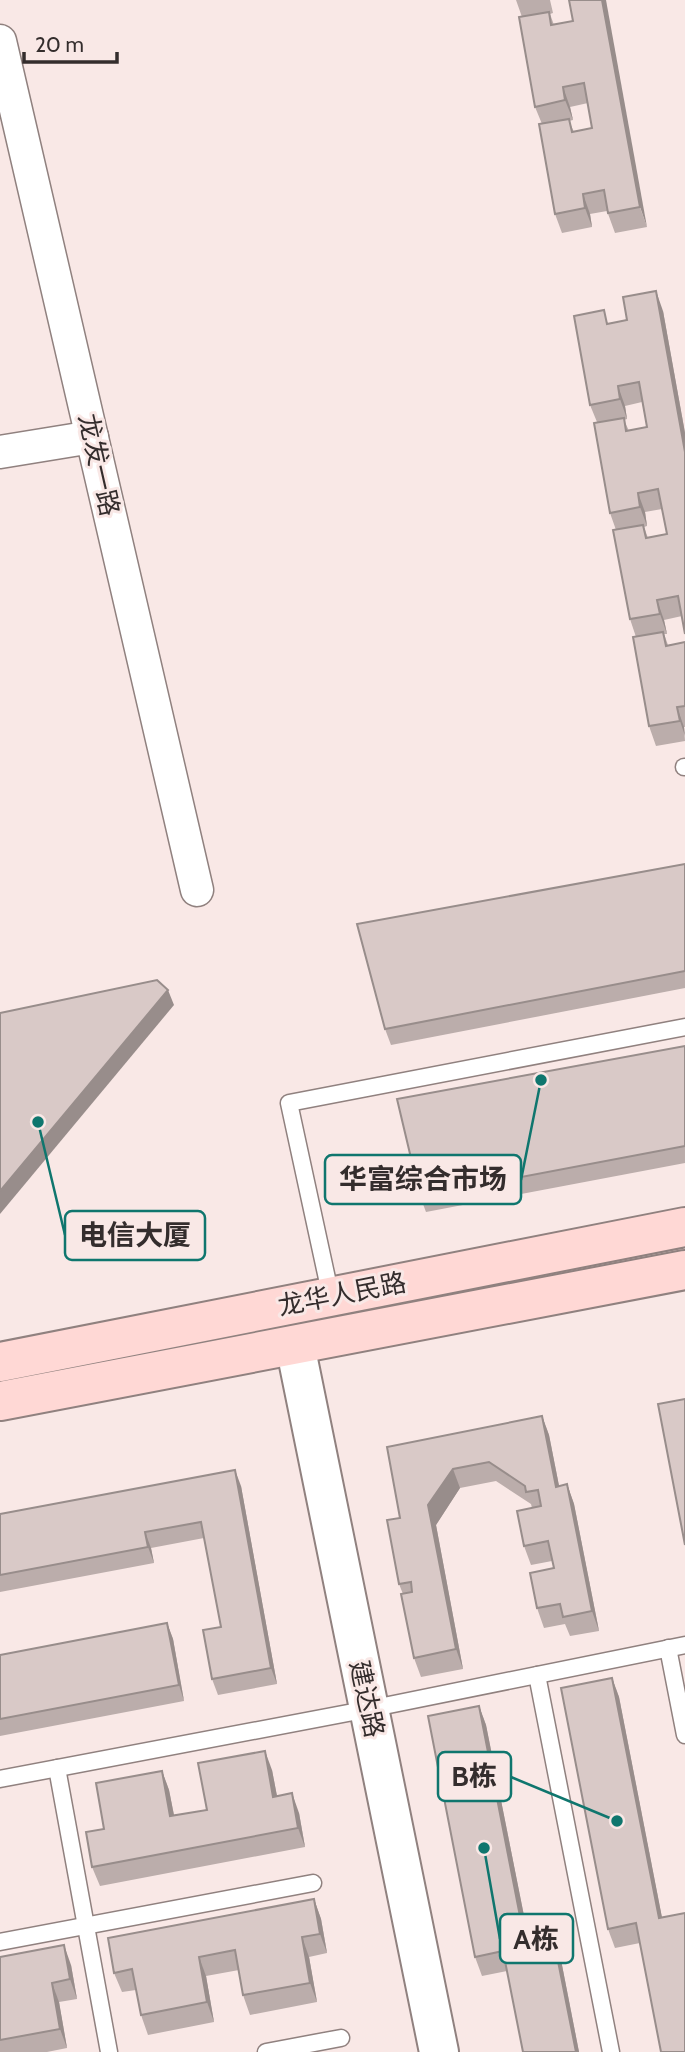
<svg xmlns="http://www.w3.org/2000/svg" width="685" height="2052" viewBox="0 0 685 2052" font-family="Cabin,'Noto Sans SC',sans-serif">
<rect width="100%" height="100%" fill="#f9e8e6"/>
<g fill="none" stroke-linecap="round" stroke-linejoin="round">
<g stroke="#90817f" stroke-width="19">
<g id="service">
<polyline points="684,767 685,767"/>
<polyline points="331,1297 289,1103 685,1027"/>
<polyline points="668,1648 685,1735"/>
<polyline points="537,1675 611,2052"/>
<polyline points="57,1768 109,2052"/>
<polyline points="0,1779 369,1709 685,1645"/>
<polyline points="0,1942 313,1883"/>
<polyline points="266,2052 341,2038"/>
</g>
</g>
<g stroke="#90817f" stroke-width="35">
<g id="minor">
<polyline points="0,41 197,890"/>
<polyline points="0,452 92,437"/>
</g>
</g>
<g stroke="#90817f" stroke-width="42">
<polyline id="tertiary" points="295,1345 439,2052"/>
</g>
<g stroke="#90817f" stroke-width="42">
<g id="secondary">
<polyline points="0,1362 685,1227"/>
<polyline points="0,1401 685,1270"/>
</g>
</g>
<use href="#service" stroke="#fff" stroke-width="16"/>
<use href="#minor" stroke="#fff" stroke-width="32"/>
<use href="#tertiary" stroke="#fff" stroke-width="38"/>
<use href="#secondary" stroke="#ffd8d5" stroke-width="38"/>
</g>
<g fill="#bbadab" fill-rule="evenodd">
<path d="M516,0h34l3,13 -3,1 4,11 19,-4 74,206 -32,6 -8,-22 -17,3 2,13 -30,6 -7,-19 -13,-90 -7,-17 -13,-90zM588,103l4,25 -18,4 -5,-11 4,-1 -3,-13z"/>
<path d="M663,311l22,122v201l-3,-18 -18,4 3,14h-3l4,11 17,-3v85h-1l1,14 -29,5 -7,-20 -13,-89 -6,-18 -14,-89 -6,-17 -13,-91 -7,-17 19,-81 18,-4zM642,402l5,25 -18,4 -5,-11 3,-1 -2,-13zM662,509l5,25 -19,4 -4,-11 3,-1 -2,-14z"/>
<polygon points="685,864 685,988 391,1045 385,1029"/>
<polygon points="685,1046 685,1163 426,1212 420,1196"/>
<polygon points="542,1416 549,1435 559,1486 567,1484 574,1504 599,1631 570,1636 565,1624 544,1628 537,1608 554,1568 552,1561 531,1565 524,1546 532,1508 531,1504 496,1481 460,1488 436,1525 463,1669 421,1677 414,1658 403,1594 399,1584 400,1518 387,1447"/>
<polygon points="241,1486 277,1684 218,1695 212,1679 221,1627 204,1538 151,1548 154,1563 0,1592 0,1514"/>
<polygon points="167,1623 173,1639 184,1701 0,1736 0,1655"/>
<polygon points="612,1678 619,1697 662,1918 640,1943 615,1948 608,1929"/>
<polygon points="479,1706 486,1725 530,1946 561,1960 579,2052 523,2052 507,1971 482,1976 475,1957"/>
<polygon points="272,1770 277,1796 299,1813 305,1847 100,1886 92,1867 104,1829 162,1771 169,1790 174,1815 207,1810"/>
<polygon points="314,1899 321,1919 327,1953 309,1957 317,2002 250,2015 243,1995 239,1970 206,1976 214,2022 148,2035 141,2015 136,1990 122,1992 114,1973"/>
<polygon points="0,1957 71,1965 77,1999 59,2002 67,2048 47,2052 0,2052"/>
</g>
<g fill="#988d8b">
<polygon points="602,0 606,0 647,227 640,207"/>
<polygon points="563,87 570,107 573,120 565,100"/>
<polygon points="583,194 590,214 592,227 585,208"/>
<polygon points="656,291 663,311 685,433 685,452"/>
<polygon points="618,386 625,406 627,419 620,399"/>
<polygon points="638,493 645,512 647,526 640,507"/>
<polygon points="657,600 664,620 667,634 660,614"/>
<polygon points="677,707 684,727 685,736 680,721"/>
<polygon points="168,990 174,1005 0,1214 0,1191"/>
<polygon points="542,1416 549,1435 563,1506 556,1487"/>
<polygon points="453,1469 460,1488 436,1525 463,1669 456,1649 428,1505"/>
<polygon points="235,1470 241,1486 277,1684 271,1668"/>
<polygon points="567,1484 574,1504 599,1631 592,1611"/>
<polygon points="145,1532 151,1548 154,1563 148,1547"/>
<polygon points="167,1623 173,1639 184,1701 179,1685"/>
<polygon points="612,1678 619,1697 666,1938 659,1918"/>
<polygon points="479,1706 486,1725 534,1966 526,1947"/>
<polygon points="265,1751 272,1770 281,1817 273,1797"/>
<polygon points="162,1771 169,1790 178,1836 170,1816"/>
<polygon points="292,1793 299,1813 305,1847 298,1828"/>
<polygon points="314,1899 321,1919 327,1953 320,1934"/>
<polygon points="302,1937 309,1957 317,2002 310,1983"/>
<polygon points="554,1941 561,1960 579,2052 576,2052"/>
<polygon points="64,1945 71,1965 77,1999 70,1979"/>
<polygon points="199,1957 206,1976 214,2022 207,2002"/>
<polygon points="52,1983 59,2002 67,2048 60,2029"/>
</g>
<g fill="#d9c9c7" stroke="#988d8b" stroke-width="2">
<polygon points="569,0 602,0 640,207 608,213 604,190 583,194 585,208 555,214 539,124 569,119 572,132 592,128 584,83 563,87 565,100 535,107 519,17 549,12 551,25 573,21"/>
<polygon points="656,291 685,452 685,634 678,596 657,600 660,614 630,619 613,530 643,525 646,538 667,534 658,489 638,493 640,507 610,513 594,423 624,418 626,431 647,427 639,382 618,386 620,399 590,405 574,316 604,310 607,324 627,320 623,297"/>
<polygon points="663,632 666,646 685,642 685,706 677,707 680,721 649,726 633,637"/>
<polygon points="685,864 685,971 385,1029 357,924"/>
<polygon points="157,980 168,990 0,1191 0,1013"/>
<polygon points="685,1046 685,1146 420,1196 397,1099"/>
<polygon points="685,1399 685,1545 658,1404"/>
<polygon points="542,1416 556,1487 567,1484 592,1611 563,1617 560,1604 537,1608 530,1573 554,1568 548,1541 524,1546 517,1511 541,1506 538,1490 526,1492 525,1486 489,1462 453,1469 428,1505 456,1649 414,1658 401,1594 412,1592 411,1582 399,1584 387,1520 400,1518 387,1447"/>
<polygon points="235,1470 271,1668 212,1679 203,1630 221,1627 201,1522 145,1532 148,1547 0,1575 0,1514"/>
<polygon points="167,1623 179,1685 0,1719 0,1655"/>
<polygon points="612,1678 659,1918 685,1913 685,2052 661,2052 636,1923 608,1929 561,1688"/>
<polygon points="479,1706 526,1947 554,1941 576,2052 523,2052 503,1951 475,1957 428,1716"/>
<polygon points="265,1751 273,1797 292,1793 298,1828 92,1867 86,1832 104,1829 96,1783 162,1771 170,1816 207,1810 198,1763"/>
<polygon points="314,1899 320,1934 302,1937 310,1983 243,1995 235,1950 199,1957 207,2002 141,2015 132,1969 114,1973 108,1938"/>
<polygon points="64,1945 70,1979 52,1983 60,2029 0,2040 0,1957"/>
</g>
<g text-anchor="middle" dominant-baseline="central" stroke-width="6" stroke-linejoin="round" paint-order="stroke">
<g font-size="26" fill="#342d2d" stroke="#f9e8e6">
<text transform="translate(99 465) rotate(77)">龙发一路</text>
<text transform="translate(342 1294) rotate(-11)">龙华人民路</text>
<text transform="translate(367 1699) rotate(78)">建达路</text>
</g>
</g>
<path fill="none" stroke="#0f766e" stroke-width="2.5" d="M541 1080L521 1180M38 1122L65 1235M617 1821L511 1777M484 1848L500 1939"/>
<g fill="#0f766e" stroke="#f9e8e6" stroke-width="2.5">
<circle cx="541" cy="1080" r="7"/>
<circle cx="38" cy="1122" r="7"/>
<circle cx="617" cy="1821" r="7"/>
<circle cx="484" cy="1848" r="7"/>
</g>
<g fill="#f9e8e6" stroke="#0f766e" stroke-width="2.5">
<rect x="325" y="1155" width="196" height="49" rx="7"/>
<rect x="65" y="1211" width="140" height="49" rx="7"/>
<rect x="438" y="1752" width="73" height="49" rx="7"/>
<rect x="500" y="1914" width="73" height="49" rx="7"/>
</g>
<g font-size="28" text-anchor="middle" font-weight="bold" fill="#342d2d">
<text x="423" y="1189">华富综合市场</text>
<text x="135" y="1245">电信大厦</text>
<text x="474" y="1786">B栋</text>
<text x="536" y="1949">A栋</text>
</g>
<path d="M24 52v10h93v-10" fill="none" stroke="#342d2d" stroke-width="3.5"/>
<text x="35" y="52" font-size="21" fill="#342d2d" stroke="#f9e8e6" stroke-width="5" paint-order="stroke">20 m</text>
</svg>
